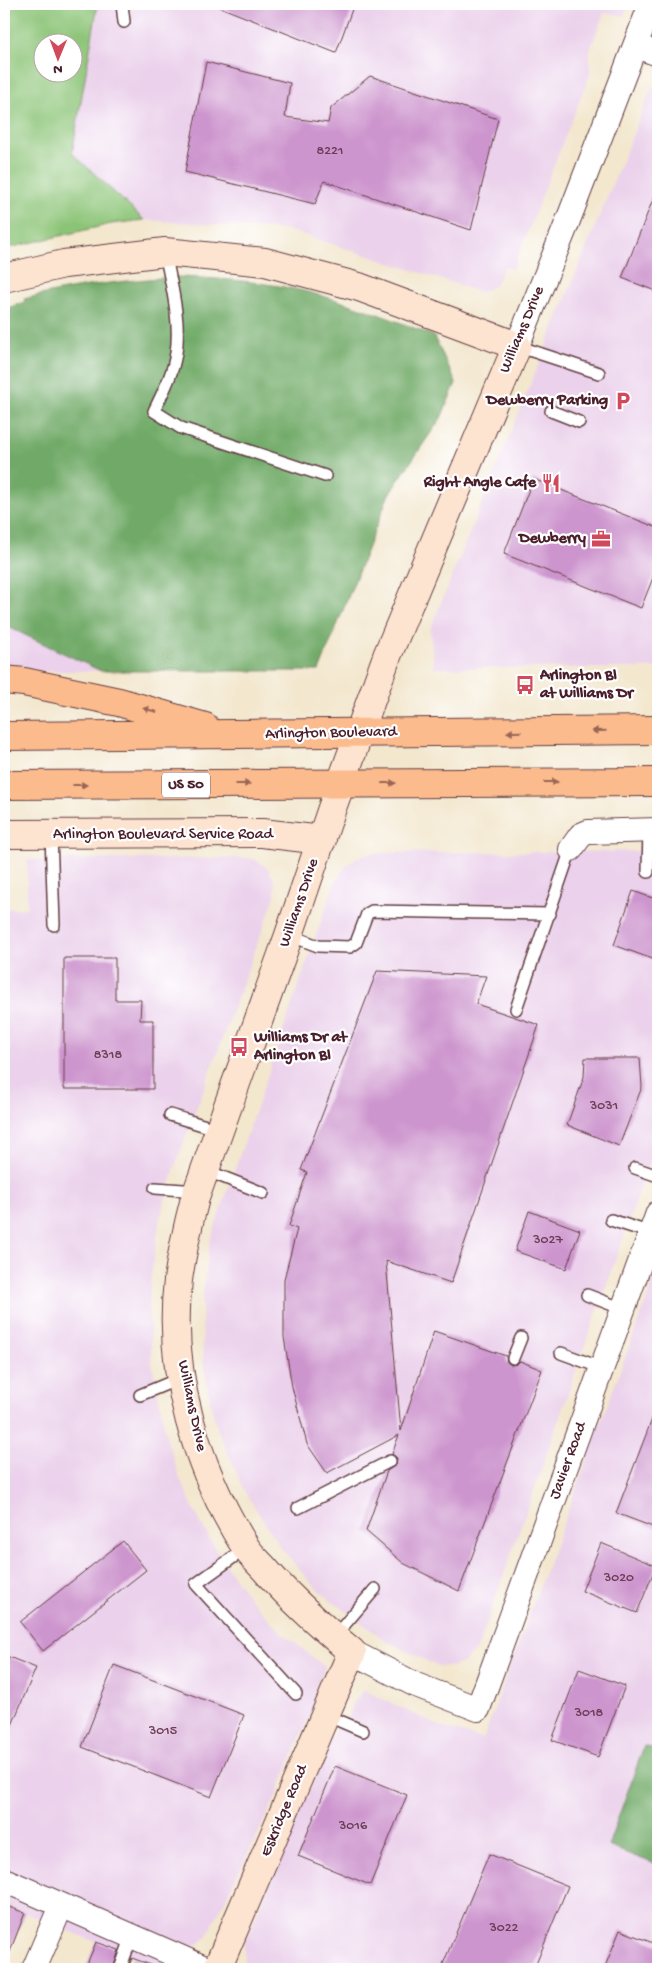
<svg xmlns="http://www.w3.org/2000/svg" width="662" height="1973" viewBox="0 0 662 1973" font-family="'Gochi Hand',sans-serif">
<rect width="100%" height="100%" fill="#fff"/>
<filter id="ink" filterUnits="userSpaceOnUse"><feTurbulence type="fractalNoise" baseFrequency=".02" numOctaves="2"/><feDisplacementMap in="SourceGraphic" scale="10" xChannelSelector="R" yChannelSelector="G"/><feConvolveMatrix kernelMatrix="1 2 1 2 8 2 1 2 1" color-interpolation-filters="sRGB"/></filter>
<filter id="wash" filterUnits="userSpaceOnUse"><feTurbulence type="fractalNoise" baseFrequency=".0096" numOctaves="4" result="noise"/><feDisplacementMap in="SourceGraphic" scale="20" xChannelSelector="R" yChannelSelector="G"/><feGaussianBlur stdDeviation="1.12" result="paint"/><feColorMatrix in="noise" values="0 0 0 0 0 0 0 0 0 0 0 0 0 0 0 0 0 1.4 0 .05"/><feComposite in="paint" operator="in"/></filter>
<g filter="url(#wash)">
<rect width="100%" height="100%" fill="#f3e7ce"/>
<g fill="#ebd1eb">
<polygon points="95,4 629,4 624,16 604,13 590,50 590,74 513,269 504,266 495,286 480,292 288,230 144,220 72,153 97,9"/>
<polygon points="658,83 658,668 434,668 430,630 653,85"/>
<polygon points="4,625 91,667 101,671 4,671"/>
<polygon points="658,851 658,1139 479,1645 465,1662 451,1667 437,1666 388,1642 331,1601 312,1584 281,1548 246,1494 219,1433 212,1411 203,1362 202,1302 210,1241 334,884 345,867 355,859 372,853"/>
<polygon points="247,858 256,860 268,869 275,882 275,896 177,1161 160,1218 151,1276 149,1308 152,1363 167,1440 179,1476 196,1514 221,1559 252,1601 281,1632 325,1667 314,1692 318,1695 275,1799 206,1938 199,1944 191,1945 179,1969 161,1969 4,1904 4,909 27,908 27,860"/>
<polygon points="658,1269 658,1969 250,1969 244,1967 244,1944 340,1719 347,1721 354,1702 364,1690 441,1727 483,1739"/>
</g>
<path fill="#8cc477" stroke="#6b7251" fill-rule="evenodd" d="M4,4h91l2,5 -25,144 72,67 -33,4 -107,25zM42,42h30v30h-30z"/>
<g fill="#71aa68" stroke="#5e644a">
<path d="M177,277c32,1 64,3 96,8 56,9 109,30 161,51l22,47 -15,35 -52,76 -70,177h-218l-97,-46v-316l21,-7 -1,-3c51,-13 101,-19 153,-22z"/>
<polygon points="644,1746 658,1750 658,1865 608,1846"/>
</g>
<g id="blocks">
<g fill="#cd95ce">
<polygon points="212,4 354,4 336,53"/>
<polygon points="206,62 290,83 285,117 328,123 331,108 370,76 498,119 471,230 324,181 315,204 185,172"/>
<polygon points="657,189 658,189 658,292 622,278"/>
<polygon points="533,479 658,528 658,565 641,608 504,554"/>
<polygon points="633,891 658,900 658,961 614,945"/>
<polygon points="64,958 115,958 115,1000 141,1000 140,1020 153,1020 153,1089 64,1089"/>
<polygon points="377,971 486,976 476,1004 539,1025 451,1283 386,1261 401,1431 434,1331 506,1356 507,1362 511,1365 517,1364 520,1361 542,1370 459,1591 403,1563 366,1531 387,1471 396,1465 397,1458 392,1454 399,1435 327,1473 307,1444 292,1387 284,1337 284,1279 297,1229 289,1226 307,1172 301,1170"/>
<polygon points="585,1058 640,1058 642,1087 619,1146 567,1125 584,1077"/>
<polygon points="529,1211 580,1230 566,1269 515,1251"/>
<polygon points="657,1406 658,1407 658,1529 616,1513"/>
<polygon points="123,1541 146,1570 43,1651 20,1622"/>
<polygon points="601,1543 656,1566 637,1613 582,1591"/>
<polygon points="4,1655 36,1668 4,1744"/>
<polygon points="114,1665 244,1715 211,1797 82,1747"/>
<polygon points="579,1669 625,1686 598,1757 552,1740"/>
<polygon points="335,1766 407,1795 370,1885 298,1856"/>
<polygon points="489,1854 568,1886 534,1969 441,1969"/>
<polygon points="4,1905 25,1913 5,1964 4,1964"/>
<polygon points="620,1930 658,1945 658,1969 604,1969"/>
<polygon points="96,1942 119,1950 113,1969 85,1969"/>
<polygon points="132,1958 156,1967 156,1969 128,1969"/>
</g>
</g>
</g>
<g filter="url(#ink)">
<use href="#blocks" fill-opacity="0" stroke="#633d43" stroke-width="1"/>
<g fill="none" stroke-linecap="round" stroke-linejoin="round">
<g stroke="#633d43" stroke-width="14">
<g id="lane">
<polyline points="122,4 124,22"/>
<path d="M165,252c6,32 16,68 11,101 -3,21 -13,39 -22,58l27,17 144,48"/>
<polyline points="517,346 599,373"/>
<polyline points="551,411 579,422"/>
<polyline points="51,834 54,925"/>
<polyline points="648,872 649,830"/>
<polyline points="289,935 318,946 350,947 356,943 367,914 372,911 550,914"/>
<polyline points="516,1009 571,849"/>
<polyline points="170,1115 219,1130"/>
<polyline points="635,1168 658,1176"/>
<polyline points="205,1170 263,1193"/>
<polyline points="155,1188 198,1191"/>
<polyline points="611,1220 651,1233"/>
<polyline points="587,1295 623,1309"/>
<polyline points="561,1353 602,1368"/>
<polyline points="513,1358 521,1338"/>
<polyline points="140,1395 181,1378"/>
<polyline points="298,1508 390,1461"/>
<polyline points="246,1548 196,1584 296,1694"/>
<polyline points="334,1637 375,1589"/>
<polyline points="326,1715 363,1731"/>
<polyline points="120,1969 132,1936"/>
</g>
</g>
<g stroke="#633d43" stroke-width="26">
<g id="street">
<polyline points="636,46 658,54"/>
<polyline points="517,346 564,231 651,4"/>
<polyline points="571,849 581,835 588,832 658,830"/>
<polyline points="352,1652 416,1685 478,1709 658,1213"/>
<polyline points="4,1880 207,1969"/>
<polyline points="34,1969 61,1906"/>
</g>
</g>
<g stroke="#633d43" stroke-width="30">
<g id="secondary">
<path d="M4,278l60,-14 101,-12 100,10 94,25 158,59 -130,310 -55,152 -43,127 -94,263c-7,27 -13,54 -17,82 -11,93 19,190 68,268 6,9 16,17 23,26 26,29 53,53 83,78l-135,317"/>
<polyline points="4,834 262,833 322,840"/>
</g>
</g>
<g stroke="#633d43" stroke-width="30">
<g id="primary">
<polyline points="4,680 24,682 119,702 205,727"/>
<polyline points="4,736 658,730"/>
<polyline points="4,785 658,782"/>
</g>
</g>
<use href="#lane" stroke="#fff" stroke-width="11"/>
<use href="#street" stroke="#fff" stroke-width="24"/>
<use href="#secondary" stroke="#fde4d1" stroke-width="28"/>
<use href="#primary" stroke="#fbbb8d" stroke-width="28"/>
</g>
<defs><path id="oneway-solid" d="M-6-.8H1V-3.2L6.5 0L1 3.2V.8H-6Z" transform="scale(1.25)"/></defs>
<g fill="#9a6557">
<use href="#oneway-solid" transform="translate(150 710) rotate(-165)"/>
<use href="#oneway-solid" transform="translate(599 731) rotate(179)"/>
<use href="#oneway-solid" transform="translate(514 732) rotate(179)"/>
<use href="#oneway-solid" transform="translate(551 782)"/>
<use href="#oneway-solid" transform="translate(389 783)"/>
<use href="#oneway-solid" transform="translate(243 784)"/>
<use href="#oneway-solid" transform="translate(80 785)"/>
</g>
</g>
<defs>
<g id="parking-bare" transform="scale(1.5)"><path d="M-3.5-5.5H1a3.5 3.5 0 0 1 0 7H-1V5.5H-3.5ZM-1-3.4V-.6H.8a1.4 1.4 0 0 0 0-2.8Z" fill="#d1495b" stroke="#fff" stroke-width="2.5" paint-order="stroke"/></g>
<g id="restaurant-bare" transform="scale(1.5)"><path d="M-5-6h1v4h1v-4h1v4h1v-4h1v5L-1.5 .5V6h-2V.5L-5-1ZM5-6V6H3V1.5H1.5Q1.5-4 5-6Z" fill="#d1495b" stroke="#fff" stroke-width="2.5" paint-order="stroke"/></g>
<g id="office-bare" transform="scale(1.5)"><path d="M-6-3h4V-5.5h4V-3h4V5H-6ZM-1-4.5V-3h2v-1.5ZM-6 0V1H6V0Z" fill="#d1495b" stroke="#fff" stroke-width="2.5" paint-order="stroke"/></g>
<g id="bus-bare" transform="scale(1.5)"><path d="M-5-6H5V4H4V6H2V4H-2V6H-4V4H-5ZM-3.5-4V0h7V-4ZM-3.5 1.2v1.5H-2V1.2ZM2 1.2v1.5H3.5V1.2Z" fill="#d1495b" stroke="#fff" stroke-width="2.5" paint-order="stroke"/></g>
</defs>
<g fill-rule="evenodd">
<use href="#parking-bare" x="623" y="401"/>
<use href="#restaurant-bare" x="551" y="483"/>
<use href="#office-bare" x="601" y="539"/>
<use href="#bus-bare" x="525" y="685"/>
<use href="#bus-bare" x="239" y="1047"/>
</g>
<g text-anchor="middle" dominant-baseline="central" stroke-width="4.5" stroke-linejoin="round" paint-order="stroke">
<g font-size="14" fill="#6b3c54">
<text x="330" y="151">8221</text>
<text x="108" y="1055">8318</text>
<text x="604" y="1106">3031</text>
<text x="548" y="1240">3027</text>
<text x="619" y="1578">3020</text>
<text x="589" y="1713">3018</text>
<text x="163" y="1731">3015</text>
<text x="353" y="1826">3016</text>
<text x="504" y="1928">3022</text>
</g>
<rect fill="#fff" stroke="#80626b" stroke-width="1" x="162" y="772.5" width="48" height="25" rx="4"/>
<g font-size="15" font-weight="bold" fill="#4a1f2b">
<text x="186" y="785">US 50</text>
</g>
<g font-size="16" fill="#4a1f2b" stroke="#fff">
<text transform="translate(523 330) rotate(-67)">Williams Drive</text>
<text transform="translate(331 734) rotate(-1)">Arlington Boulevard</text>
<text x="163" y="835">Arlington Boulevard Service Road</text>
<text transform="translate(300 903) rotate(-71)">Williams Drive</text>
<text transform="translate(191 1406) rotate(78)">Williams Drive</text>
<text transform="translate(569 1461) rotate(-70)">Javier Road</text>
<text transform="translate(285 1811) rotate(-67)">Eskridge Road</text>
</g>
<g font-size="16" font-weight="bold" fill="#4a1f2b" stroke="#fff" text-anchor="end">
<text x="608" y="401">Dewberry Parking</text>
<text x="536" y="483">Right Angle Cafe</text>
<text x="586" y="539">Dewberry</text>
<text x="540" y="676" text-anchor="start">Arlington Bl<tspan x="540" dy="18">at Williams Dr</tspan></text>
<text x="254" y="1038" text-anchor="start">Williams Dr at<tspan x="254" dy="18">Arlington Bl</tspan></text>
</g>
</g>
<rect width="662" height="1973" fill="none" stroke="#fff" stroke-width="20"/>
<g transform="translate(58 58) rotate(181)"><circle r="24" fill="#ffffff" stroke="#b7a5aa"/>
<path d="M0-4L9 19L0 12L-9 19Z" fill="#d1495b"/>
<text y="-8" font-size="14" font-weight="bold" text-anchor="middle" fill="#4a1f2b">N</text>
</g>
</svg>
